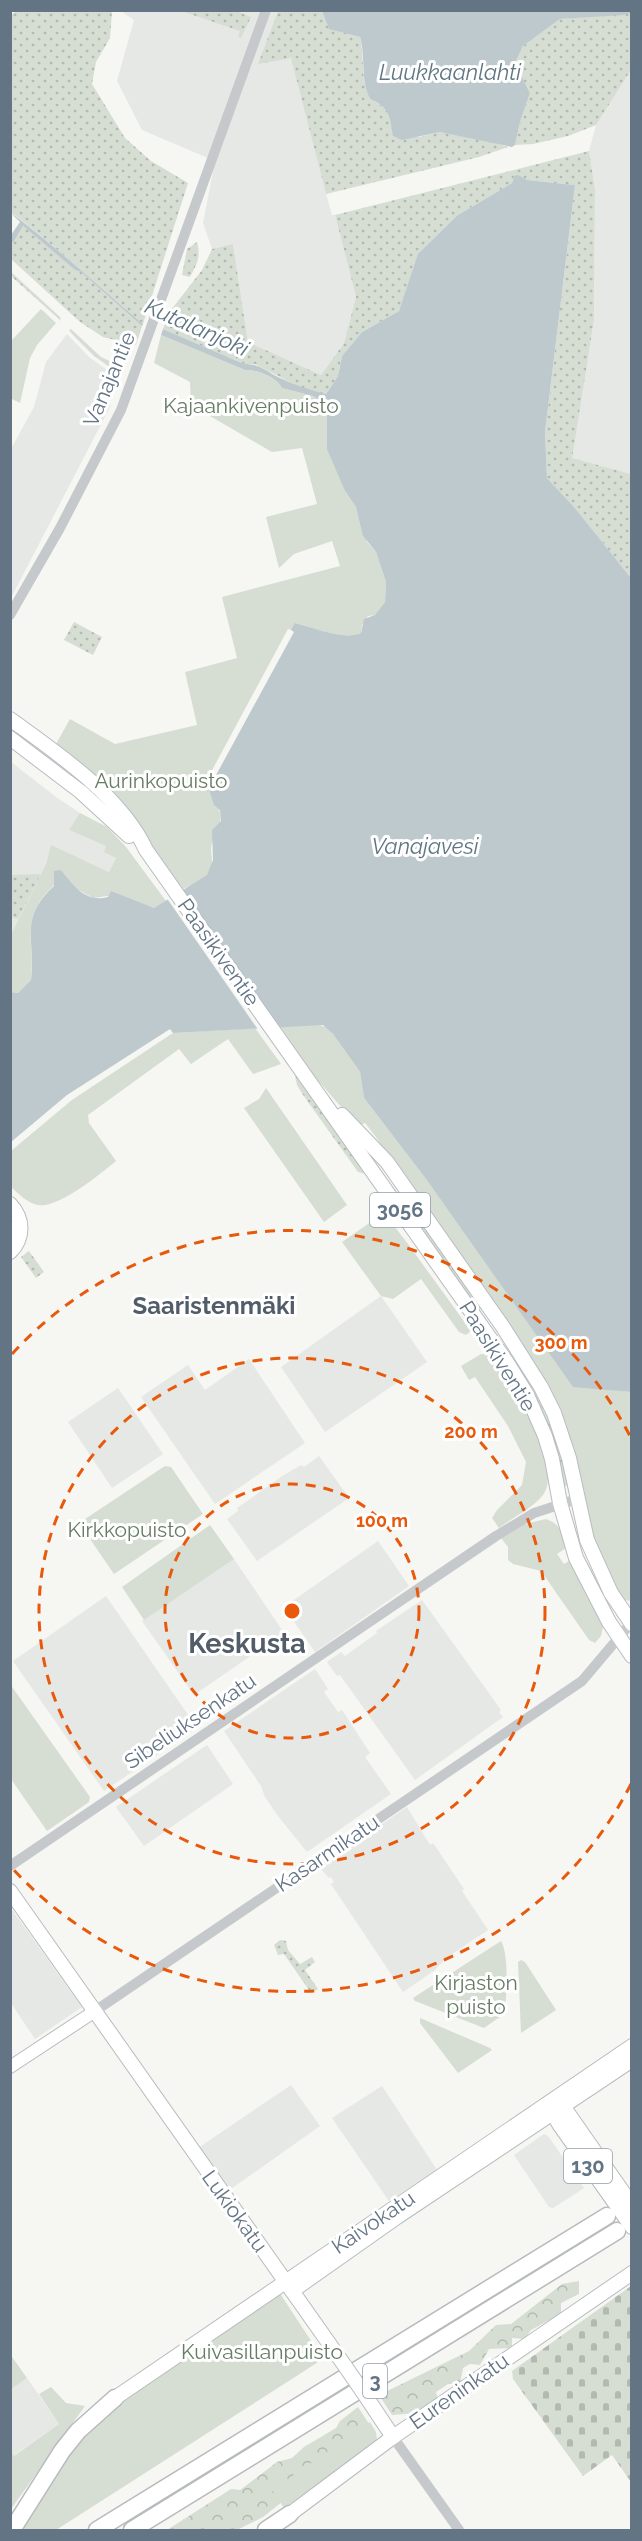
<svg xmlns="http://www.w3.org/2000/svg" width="642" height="2541" viewBox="0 0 642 2541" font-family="Raleway,sans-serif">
<defs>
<pattern id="grass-dots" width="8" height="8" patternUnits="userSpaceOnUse" patternTransform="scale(1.5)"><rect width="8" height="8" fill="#d6ded3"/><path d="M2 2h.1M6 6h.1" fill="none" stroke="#b1b9b1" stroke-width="1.8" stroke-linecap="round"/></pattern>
<pattern id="forest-crowns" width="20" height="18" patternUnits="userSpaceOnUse" patternTransform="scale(1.5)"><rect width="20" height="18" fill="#d6ded3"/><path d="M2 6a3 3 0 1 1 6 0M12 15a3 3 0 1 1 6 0" fill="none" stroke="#b1b9b1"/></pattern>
<pattern id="cemetery-stones" width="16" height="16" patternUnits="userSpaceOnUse" patternTransform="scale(1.5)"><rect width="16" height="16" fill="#d6ded3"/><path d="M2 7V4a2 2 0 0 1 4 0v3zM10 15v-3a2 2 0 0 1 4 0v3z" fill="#b1b9b1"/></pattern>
</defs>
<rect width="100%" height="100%" fill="#f6f6f2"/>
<g fill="#e6e8e6">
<polygon points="121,11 278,11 259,63 291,57 326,194 332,215 335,215 356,297 344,343 321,375 248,342 233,244 212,249 203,223 215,161 142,130 117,81 134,20"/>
<polygon points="631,70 631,474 571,458 594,320 595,189 589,151 596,125"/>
<polygon points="67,334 89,357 114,375 106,402 111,405 11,598 11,449 34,407 46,362"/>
<polygon points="11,762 56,797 80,813 69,830 107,846 116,858 109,872 51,846 46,864 11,937"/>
<polygon points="381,1296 427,1362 325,1432 281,1367"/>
<polygon points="249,1359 305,1443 215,1504 141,1397 188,1365 205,1390"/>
<polygon points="118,1388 163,1454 112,1488 68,1422"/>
<polygon points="319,1456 349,1498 257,1561 227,1519 238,1511 237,1508 284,1475 301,1465 304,1467"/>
<polygon points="378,1541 409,1586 315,1652 284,1607"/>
<polygon points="234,1559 284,1633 194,1695 142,1621"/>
<polygon points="106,1596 197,1728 104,1791 13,1661"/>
<polygon points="422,1600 501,1710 499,1712 503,1717 415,1780 340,1675 337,1676 327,1662 341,1652 345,1656 377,1633 376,1631"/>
<polygon points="315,1669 328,1689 324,1692 338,1712 342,1710 370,1753 365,1757 391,1794 307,1852 278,1816 265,1797 261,1786 224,1731"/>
<polygon points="207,1745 233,1784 144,1846 116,1807"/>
<polygon points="407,1807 430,1845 433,1843 464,1889 462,1891 488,1930 446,1958 435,1970 403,1992 331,1884 334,1882 331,1877 329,1878 319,1867"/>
<polygon points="10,1907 82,2007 35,2039 11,2003"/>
<polygon points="291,2085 320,2126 228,2191 198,2148"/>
<polygon points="382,2086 437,2170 389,2201 332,2118"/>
<polygon points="544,2134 548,2136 584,2188 553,2208 549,2207 514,2155"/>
<polygon points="27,2378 59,2424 13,2456 10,2452 10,2389"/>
</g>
<g fill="url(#grass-dots)">
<path d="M16,11h96l-2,27 -14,24 -4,22 33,54 26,23 37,22 -45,141c-45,-38 -86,-77 -132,-112l-1,-196z"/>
<polygon points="181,11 236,11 251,17 241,38 238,37 240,31"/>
<path d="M278,11h44l7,17 31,9c5,21 0,42 10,62 13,6 23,14 22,30l27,8 21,-5 46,8 22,7 -29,10 -153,37 -35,-136 -33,6z"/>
<polygon points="631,13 631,70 596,125 568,136 533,144 515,145 520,122 530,93 515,63 523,46 560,19"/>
<polygon points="589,151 595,189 594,320 572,458 631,474 631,578 575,508 547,478 545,432 575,185 527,180 514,176 512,183 458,215 408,287 399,311 362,332 342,356 338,376 326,394 301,388 255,364 244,364 163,329 171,310 202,270 212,249 233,244 248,342 321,375 344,343 356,297 335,215"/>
<polygon points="23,226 75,270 81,272 142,326 136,345 103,337 80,322 11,259 10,241 13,243"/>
<path d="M197,242c4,15 0,22 -7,35l-8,-2 5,-26z"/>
<polygon points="10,271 60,317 61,321 11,276"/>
<polygon points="71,329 101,357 118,365 122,376 94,356 72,334 69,330"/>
<polygon points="74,622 102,637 93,655 64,640"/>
<polygon points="41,874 18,919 11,917 11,875"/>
<polygon points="294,1071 367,1173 366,1174 358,1172 301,1092 297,1085"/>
<polygon points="411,1205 483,1307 477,1311 406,1209"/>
<polygon points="29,1251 44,1272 36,1278 21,1257"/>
<path d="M509,1352c32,45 48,80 60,133l-7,2 -55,-133z"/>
<polygon points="280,1940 286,1941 288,1950 300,1964 312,1957 315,1962 305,1970 318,1989 311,1993 284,1954 278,1955 274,1945"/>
</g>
<g fill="url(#forest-crowns)">
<polygon points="579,2281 579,2294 561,2303 561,2314 531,2330 525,2339 512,2338 512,2348 489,2349 480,2365 470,2364 463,2368 460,2384 448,2384 436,2392 438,2400 417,2413 392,2415 379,2395 469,2351 496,2325 511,2324 562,2284"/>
<polygon points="358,2407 373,2430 263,2517 237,2530 167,2530 231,2489 240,2490 277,2462 292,2458 304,2447 336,2428 340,2421"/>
</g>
<polygon fill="url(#cemetery-stones)" points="631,2286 631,2482 612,2455 583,2476 513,2379 512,2371"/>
<g fill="#d6ded3">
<polygon points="41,309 56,323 37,345 30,358 20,403 12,399 11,402 11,341"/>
<path d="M161,335l84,35c11,-1 32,7 37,18l31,8 14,9 2,18 -2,16 18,52 11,16 11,35 9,10 10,30 -1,20 -10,13 -7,1 -6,9 -1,8c-19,8 -46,-5 -65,-10l-5,7 -3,-1 -78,145 2,2 -5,7c3,11 11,19 13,30 3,13 -8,23 -9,35 0,10 4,18 -4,27 -6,7 -16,10 -24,14l-64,-89 -63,-56 14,-25 45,25 82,-19 -12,-53 52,-14 -15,-61 118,-31 -8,-25 -38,13 -15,14 -13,-51 51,-13 -15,-56 -30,4 -81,-47 -1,-23 -36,-19z"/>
<path d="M80,813l27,14 19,20 40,54 -12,7 -46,-12 -15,2 -20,-11 -12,-17 -7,8v7c-36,34 -18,55 -23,95l-13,13 -7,-1 -1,-55 36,-73 5,-19 58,27 7,-14 -12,-6 2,-6 -37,-16z"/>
<polygon points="317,1024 328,1028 333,1034 360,1072 364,1098 426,1179 573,1386 631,1392 631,1601 623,1600 614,1591 591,1538 566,1432 376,1137 365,1123 361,1125 341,1107 315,1077 280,1026"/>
<path d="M255,1028l26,36 -28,10 -25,-35 -37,25 -12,-15 -91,66 1,8 27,38c-16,13 -58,48 -78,44 -11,-2 -19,-11 -27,-18v-36l61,-51 101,-67z"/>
<polygon points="266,1088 347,1205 324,1222 244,1108 259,1099"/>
<polygon points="381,1215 391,1222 408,1244 471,1331 466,1335 459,1332 421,1279 393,1299 381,1296 342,1242"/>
<path d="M481,1354h11l6,5c16,26 66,108 45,136 -10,13 -31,23 -44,33l-7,-10 5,-8 25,-25 4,-23 -18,-36 -33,-49 -6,3 -8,-14z"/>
<polygon points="165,1466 171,1467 203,1514 114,1574 79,1523"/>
<path d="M546,1519c15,5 17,15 20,29l-9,6 7,10 5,-3 35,62 -3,13 -6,7 -6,-3 -48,-69 -28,-7 -5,-4v-13l-7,-9 24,-14z"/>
<polygon points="210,1525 234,1559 144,1620 122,1587"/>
<polygon points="10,1684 90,1797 89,1802 47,1831 11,1779"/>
<path d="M501,1941c8,12 6,58 3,73l-20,14 -69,-27 -2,-3z"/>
<polygon points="521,1960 525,1962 556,2010 521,2033 518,1962"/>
<polygon points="420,2018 490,2048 492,2050 458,2073 420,2023"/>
<polygon points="279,2292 323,2359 56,2530 18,2530 66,2456 110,2408"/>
<polygon points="10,2354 27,2378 11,2389 10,2389"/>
<polygon points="51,2387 66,2403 85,2406 11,2509 11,2452 14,2456 59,2424 39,2394"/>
<polygon points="370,2422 376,2432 377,2441 284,2508 272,2490"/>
</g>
<g fill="#bec9ce">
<path d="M631,10v3l-8,2 -63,4 -37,27 -8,17 15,30 -10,29 -5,23 -3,2 -72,-15 -38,8 -9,-4c-3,-20 -3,-28 -23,-37 -10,-20 -4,-41 -10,-62l-31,-8 -7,-18z"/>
<path d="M518,175l9,5 48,5 -30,247 2,46 28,30 56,70v814l-58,-5 -147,-208 -62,-81 -4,-26 -27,-38 -10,-9 -150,8 -101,67 -61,51v-159l7,1 13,-13c5,-41 -13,-61 23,-94v-15l7,-1c12,15 24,33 47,27l3,-6 43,17 53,-33 6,-15 -1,-30 9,-9 -1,-11 -6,-5 -7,-22 5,-7 3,1 79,-145 -3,-2 4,-7c17,4 50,18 66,10l3,-14 11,-4 10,-13 1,-20 -10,-30 -13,-16 -7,-29 -11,-16 -18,-42v-44l-14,-9 -31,-8c-5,-11 -26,-19 -37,-18l-84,-35 2,-6 81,35c18,0 21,7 36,14 15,7 30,12 46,16l12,-18 4,-20 20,-24 37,-21 19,-57 40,-39 54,-32 2,-7z"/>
<path d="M10,212c47,35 88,74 133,112l-1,2 -61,-54 -6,-2 -52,-44 -10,17 -2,-2v-6l9,-13z"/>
</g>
<g fill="#f6f6f2">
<polygon points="180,887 281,1029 259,1031 166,897"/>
<polygon points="170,1029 173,1033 72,1100 11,1151 11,1142 67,1095"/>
</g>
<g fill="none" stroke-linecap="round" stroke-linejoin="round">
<g stroke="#b7bcc1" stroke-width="14">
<polyline id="secondary" points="10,2067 95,2011"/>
</g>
<g stroke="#b8bcc0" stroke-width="16">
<g id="primary">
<path d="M10,719c47,34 111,77 136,131l360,511 21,34 18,41 7,23 8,44 16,55 33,64 23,34"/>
<polyline points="10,738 81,792 129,836"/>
<polyline points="342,1115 387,1162 503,1327 541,1387 554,1413 569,1458 587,1540 611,1593 632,1624"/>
<path d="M10,1204c14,15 14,34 0,48"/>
<polyline points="10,1228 10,1237"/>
<polyline points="10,1891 345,2366"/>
<polyline points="557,2104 563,2106 632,2205"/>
<polyline points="552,2106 553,2114 559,2124 632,2227"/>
<polyline points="292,2291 397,2217 632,2060"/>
<polyline points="115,2398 632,2046"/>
<polyline points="367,2398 393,2437"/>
<polyline points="290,2514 393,2437 632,2273"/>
</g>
</g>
<g stroke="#b7bbbe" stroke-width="19">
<g id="motorway">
<polyline points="12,2530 62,2451 78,2431 115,2398"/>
<polyline points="97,2530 607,2216"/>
<polyline points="132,2530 617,2231"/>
<polyline points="266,2530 290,2514"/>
</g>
</g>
<g stroke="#c5c9cc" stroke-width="10">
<polyline points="10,615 60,528 121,410 266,10"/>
<polyline points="10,1866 496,1536 534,1513 577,1499"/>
<polyline points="95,2011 582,1681 631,1623"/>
<polyline points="393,2437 459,2530"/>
</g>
<use href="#secondary" stroke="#fff" stroke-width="12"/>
<use href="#primary" stroke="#fff" stroke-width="14"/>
<use href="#motorway" stroke="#fff" stroke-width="16"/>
<g stroke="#b8bcc0" stroke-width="16" stroke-linecap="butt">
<polyline id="primary-bridge" points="345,2366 367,2398"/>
</g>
<use href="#primary-bridge" stroke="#fff" stroke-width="14"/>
</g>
<g fill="none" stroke="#e8590c" stroke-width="3" stroke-dasharray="10 8">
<circle cx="292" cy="1611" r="127"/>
<circle cx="292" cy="1611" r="253"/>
<path d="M631 1784A380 380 0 0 1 12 1868M12 1354A380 380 0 0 1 631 1438"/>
</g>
<g text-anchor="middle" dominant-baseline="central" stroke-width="6" stroke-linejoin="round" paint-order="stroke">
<g fill="#fff" stroke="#929eaa" stroke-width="1.5">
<rect x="370" y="1193" width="60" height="34" rx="4.5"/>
<rect x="564" y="2149" width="48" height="34" rx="4.5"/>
<rect x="363" y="2364" width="24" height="34" rx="4.5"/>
</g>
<g font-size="20" font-weight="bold" fill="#637485">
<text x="400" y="1210">3056</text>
<text x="588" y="2166">130</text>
<text x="375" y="2381">3</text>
</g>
<g font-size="21" fill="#637485" stroke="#fff">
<text transform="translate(109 379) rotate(-67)">Vanajantie</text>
<text transform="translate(219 952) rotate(55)">Paasikiventie</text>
<text transform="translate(498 1356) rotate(58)">Paasikiventie</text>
<text transform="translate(190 1721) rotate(-34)">Sibeliuksenkatu</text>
<text transform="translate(327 1853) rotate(-34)">Kasarmikatu</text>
<text transform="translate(235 2211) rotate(54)">Lukiokatu</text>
<text transform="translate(373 2222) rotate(-34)">Kaivokatu</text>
<text transform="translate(459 2391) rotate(-35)">Eureninkatu</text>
</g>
<g font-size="21" fill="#667c63" stroke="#fff">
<text x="251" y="405">Kajaankivenpuisto</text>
<text x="161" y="780">Aurinkopuisto</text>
<text x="127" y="1529">Kirkkopuisto</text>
<text x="476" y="1982">Kirjaston<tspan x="476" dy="24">puisto</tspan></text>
<text x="262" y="2351">Kuivasillanpuisto</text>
</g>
<g font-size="22" font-style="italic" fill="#5f7682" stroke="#fff">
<text x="450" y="72">Luukkaanlahti</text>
<text transform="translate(197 327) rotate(24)">Kutalanjoki</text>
<text x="425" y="846">Vanajavesi</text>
</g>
<g font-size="24" font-weight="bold" fill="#525d69" stroke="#fff">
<text x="214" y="1305">Saaristenmäki</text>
</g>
<g font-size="27" font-weight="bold" fill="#525d69" stroke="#fff">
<text x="247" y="1643">Keskusta</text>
</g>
</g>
<circle cx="292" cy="1611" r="9" fill="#e8590c" stroke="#fff" stroke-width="3"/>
<g font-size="18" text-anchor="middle" font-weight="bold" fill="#e8590c" stroke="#fff" stroke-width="6" stroke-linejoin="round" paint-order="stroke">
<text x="561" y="1349">300 m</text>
<text x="471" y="1438">200 m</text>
<text x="382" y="1527">100 m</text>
</g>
<rect width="642" height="2541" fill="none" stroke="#637485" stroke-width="24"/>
</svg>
